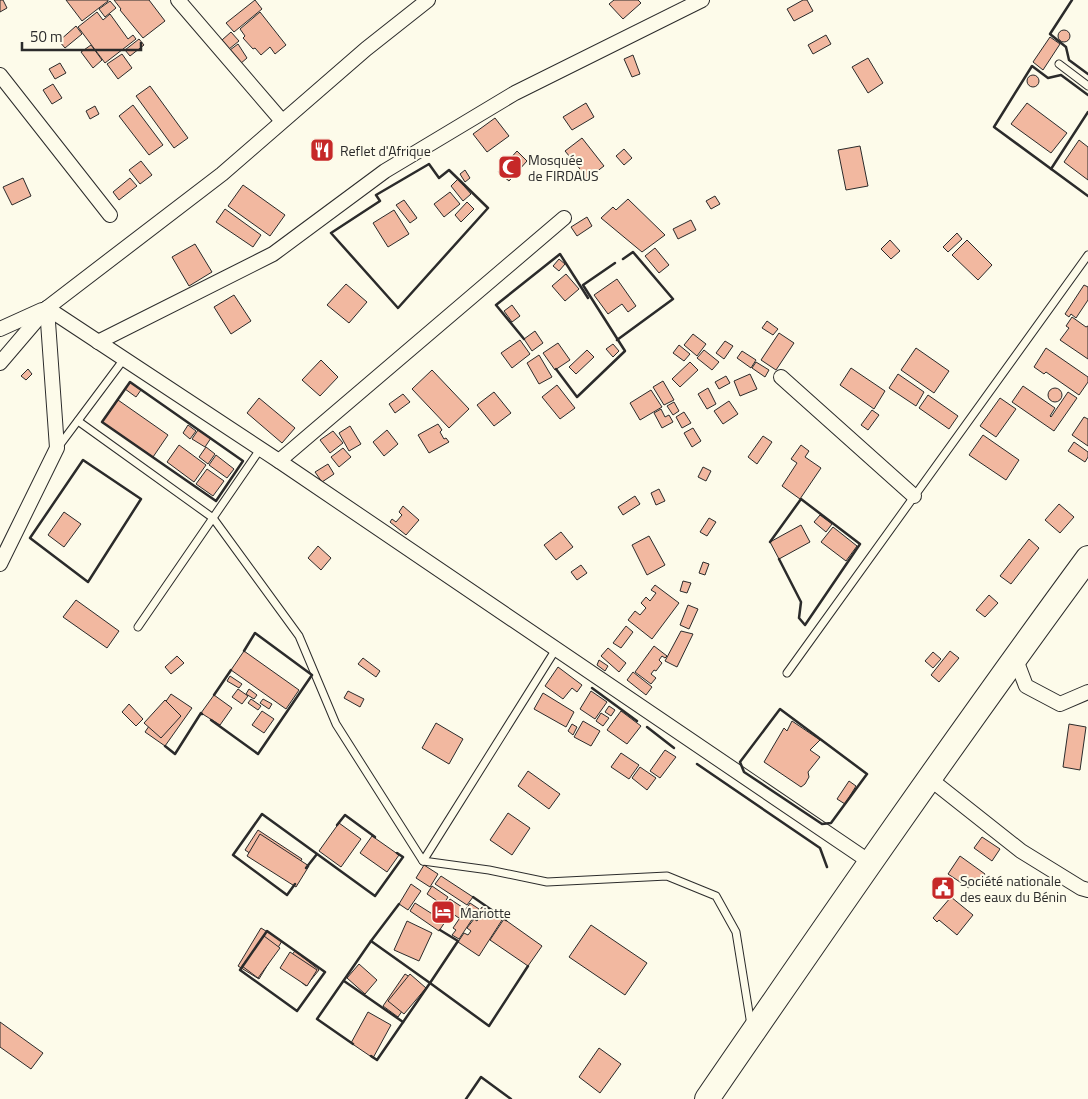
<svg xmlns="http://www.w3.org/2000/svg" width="1088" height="1099" viewBox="0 0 1088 1099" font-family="'Titillium Web',sans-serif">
<rect width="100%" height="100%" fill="#fdfbea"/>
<g fill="#f2b8a0" stroke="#2b2b2b">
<polygon points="0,0 3,0 7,8 0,12"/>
<polygon points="66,0 108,0 108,1 82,21"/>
<polygon points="114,0 149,0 165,21 143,38 120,10 121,9"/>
<polygon points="255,0 262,9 234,32 226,23"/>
<polygon points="614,0 638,0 641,3 623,19 609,4"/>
<polygon points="803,0 807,0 813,11 794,21 787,9"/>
<polygon points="110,1 116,8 105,17 99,9"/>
<polygon points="97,12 103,20 110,14 128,39 133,35 136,39 105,63 78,27"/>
<polygon points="260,12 286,45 275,54 270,47 261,55 255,48 253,49 243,38 245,36 240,29"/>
<polygon points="76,26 82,34 65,48 59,41"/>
<circle cx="1064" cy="36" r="6"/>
<polygon points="231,32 239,41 229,49 222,40"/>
<polygon points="826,35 831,44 813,54 808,45"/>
<polygon points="1050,37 1060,44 1043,70 1033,62"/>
<polygon points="139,39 144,45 130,56 125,50"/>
<polygon points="238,44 247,58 240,64 230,50"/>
<polygon points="91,45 102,60 93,68 81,52"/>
<polygon points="122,54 132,68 118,79 107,64"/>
<polygon points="633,55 640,74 632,77 624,59"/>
<polygon points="868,58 883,83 868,93 852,67"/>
<polygon points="60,63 66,73 55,79 49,69"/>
<circle cx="1033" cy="81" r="6"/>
<polygon points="53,84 62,98 52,104 43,90"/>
<polygon points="150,86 188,138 174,148 136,96"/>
<polygon points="586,103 594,117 572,130 563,117"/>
<polygon points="1027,103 1067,133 1051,153 1011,124"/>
<polygon points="133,105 163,145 149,155 119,116"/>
<polygon points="95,106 99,114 90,119 86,111"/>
<polygon points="495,118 509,136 487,152 473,134"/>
<polygon points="582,138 604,166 583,182 575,172 580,169 565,151"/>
<polygon points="1079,140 1088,147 1088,180 1064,162"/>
<polygon points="860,146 868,186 846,190 838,150"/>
<polygon points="624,149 632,158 624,165 616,156"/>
<polygon points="517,151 527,161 509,181 498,172"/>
<polygon points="141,161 152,175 140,184 129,170"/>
<polygon points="465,170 470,178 465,182 460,174"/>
<polygon points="23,178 31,196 12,205 3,187"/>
<polygon points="130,178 137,186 119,200 113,192"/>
<polygon points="458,179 471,194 463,201 451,186"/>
<polygon points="243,185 285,215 270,236 228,206"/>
<polygon points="450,192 460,204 444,217 434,204"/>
<polygon points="715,196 720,204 711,209 706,201"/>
<polygon points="628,199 665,235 642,252 601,218 613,207 616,210"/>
<polygon points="404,200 417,218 410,223 396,205"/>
<polygon points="467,202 474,209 461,222 455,215"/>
<polygon points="225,209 261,235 253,247 216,222"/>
<polygon points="394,210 409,234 388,247 373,223"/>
<polygon points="587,217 592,226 577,236 571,227"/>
<polygon points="691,220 696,230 678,239 673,229"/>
<polygon points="957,233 962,239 948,252 943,247"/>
<polygon points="890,240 900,251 891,259 881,249"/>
<polygon points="967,240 992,265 978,280 952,255"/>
<polygon points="195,244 212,272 189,286 172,257"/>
<polygon points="655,248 669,265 659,273 645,256"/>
<polygon points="559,259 565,264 559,271 553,266"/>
<polygon points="566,274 579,289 565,301 552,286"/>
<polygon points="617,279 636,306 628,312 622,304 608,314 594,295"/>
<polygon points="346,284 367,302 349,323 327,305"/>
<polygon points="1084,285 1088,287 1088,300 1076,318 1071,314 1069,317 1065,314"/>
<polygon points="234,295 251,321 231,334 214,307"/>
<polygon points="512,305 520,316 512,322 504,311"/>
<polygon points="1072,317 1086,327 1088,326 1088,359 1060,340 1069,328 1066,326"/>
<polygon points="767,321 778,329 773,335 762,328"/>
<polygon points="535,331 543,343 532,351 524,339"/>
<polygon points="779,333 794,343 776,370 761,360"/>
<polygon points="693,334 706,344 697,356 684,345"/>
<polygon points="520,340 530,354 512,368 501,353"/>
<polygon points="725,341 733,346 724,359 716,353"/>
<polygon points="558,343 570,360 555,370 543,353"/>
<polygon points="613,344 619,351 613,357 606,349"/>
<polygon points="679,345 690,354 684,361 673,353"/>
<polygon points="916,348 949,371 934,393 901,370"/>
<polygon points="1046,348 1088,377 1088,382 1079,395 1046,372 1044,374 1034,367"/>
<polygon points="587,350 594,357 576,374 569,367"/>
<polygon points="704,350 719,362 712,370 697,358"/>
<polygon points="742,351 756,360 751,368 737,358"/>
<polygon points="539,355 552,377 539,384 527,363"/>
<polygon points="321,360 338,377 320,396 302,380"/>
<polygon points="690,362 698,370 680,387 672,379"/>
<polygon points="756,362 769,370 765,377 752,368"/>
<polygon points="851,368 885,391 874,409 840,385"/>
<polygon points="28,369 32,374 26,380 21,376"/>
<polygon points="432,370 469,409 449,428 412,389"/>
<polygon points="750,374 757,389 740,396 734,381"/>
<polygon points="898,374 924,392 916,406 889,388"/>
<polygon points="726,376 730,383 719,389 715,382"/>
<polygon points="663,381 674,400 664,405 653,387"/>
<polygon points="130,382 141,390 136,397 125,389"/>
<polygon points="557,385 575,408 560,419 542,397"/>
<polygon points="1023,386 1055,408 1050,416 1051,417 1068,392 1077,398 1054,431 1012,402"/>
<polygon points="708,388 716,404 707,409 698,394"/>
<circle cx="1055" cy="395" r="7"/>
<polygon points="651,390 662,407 640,420 630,403"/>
<polygon points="494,392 511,413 494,426 477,405"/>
<polygon points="403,394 410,402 395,413 389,404"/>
<polygon points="928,395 958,416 949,429 919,408"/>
<polygon points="259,398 295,428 282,443 247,413"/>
<polygon points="1000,398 1016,409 996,437 980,426"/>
<polygon points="118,400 168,435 153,457 102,422"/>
<polygon points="729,401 738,414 723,424 714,411"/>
<polygon points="674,402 679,411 673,415 667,406"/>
<polygon points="661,409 665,417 669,415 673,422 662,428 654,413"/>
<polygon points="872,410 879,415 868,430 861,425"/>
<polygon points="684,412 691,423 682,428 676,417"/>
<polygon points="1084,417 1088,419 1088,446 1072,435"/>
<polygon points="438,424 442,430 440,432 444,439 446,438 449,442 429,453 418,435"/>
<polygon points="188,425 196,431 190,439 183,433"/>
<polygon points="350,426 361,444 349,451 339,433"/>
<polygon points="693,428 701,441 692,447 684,433"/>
<polygon points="198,430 211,438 205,447 192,439"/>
<polygon points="387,430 398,444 384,456 373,442"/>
<polygon points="333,431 343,443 330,453 320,440"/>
<polygon points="983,435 1019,460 1006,480 969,455"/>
<polygon points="763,436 772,442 757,464 748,457"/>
<polygon points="1074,442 1088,452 1088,457 1085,462 1068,451"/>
<polygon points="179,445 206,465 194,482 167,462"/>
<polygon points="801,445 809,451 805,457 821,468 800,499 782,486 797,463 791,459"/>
<polygon points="206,447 215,454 208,464 199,457"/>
<polygon points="343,448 351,457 339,467 331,457"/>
<polygon points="216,455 234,469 227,478 209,465"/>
<polygon points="328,464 334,474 322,482 315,472"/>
<polygon points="703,467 711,471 706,481 698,477"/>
<polygon points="207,469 224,481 213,496 196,484"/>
<polygon points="659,489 665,501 656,505 651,493"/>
<polygon points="635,496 640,504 623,515 618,507"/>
<polygon points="1059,504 1074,517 1060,533 1045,520"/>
<polygon points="403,506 419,520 406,535 390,522 392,519 396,522 402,515 399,512"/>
<polygon points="64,512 81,524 64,547 48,535"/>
<polygon points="820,515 832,524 826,532 814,522"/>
<polygon points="709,518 716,522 707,536 700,532"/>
<polygon points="801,525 810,542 779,559 770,542"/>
<polygon points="833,527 857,546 846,561 821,542"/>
<polygon points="561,532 573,547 556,560 544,545"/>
<polygon points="649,536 665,565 647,575 632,545"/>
<polygon points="1029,539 1039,548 1011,584 1000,576"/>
<polygon points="318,546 331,558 321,570 308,558"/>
<polygon points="703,562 709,564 705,575 699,573"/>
<polygon points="581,565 587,573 577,580 571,572"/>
<polygon points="683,581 691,583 687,593 680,591"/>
<polygon points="655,585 679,603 652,639 628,620 635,611 640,615 646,608 641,603 646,597 650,601 656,593 651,590"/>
<polygon points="989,595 998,603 985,617 976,610"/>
<polygon points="76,600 119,631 107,648 63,617"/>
<polygon points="688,605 698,609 689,629 680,625"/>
<polygon points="626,626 633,632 621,648 613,643"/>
<polygon points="681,631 693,634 677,667 665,661"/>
<polygon points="654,646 667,656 665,658 662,656 659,660 662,663 656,671 654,670 651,674 656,678 651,684 635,672"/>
<polygon points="608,648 626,663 619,672 601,656"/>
<polygon points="244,651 299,690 286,709 231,670"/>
<polygon points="950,651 959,658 939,682 931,675"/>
<polygon points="933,652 941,659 933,668 925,661"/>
<polygon points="177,656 184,663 171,674 165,667"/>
<polygon points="363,658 380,671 376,677 358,664"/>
<polygon points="599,660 608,666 605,671 597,665"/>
<polygon points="558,667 582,685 577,692 572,688 563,699 545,686"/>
<polygon points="633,672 652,687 646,695 627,680"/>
<polygon points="230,676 242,684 239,688 227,681"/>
<polygon points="238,689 248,696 242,704 232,697"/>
<polygon points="249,689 257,695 254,699 246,694"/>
<polygon points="348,691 364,699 360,707 344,698"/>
<polygon points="591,691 607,702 595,719 580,709"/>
<polygon points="543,693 574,712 566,727 534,709"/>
<polygon points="171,694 192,708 165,746 145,732"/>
<polygon points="214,695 232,708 220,725 201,713"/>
<polygon points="251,699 261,706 258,710 248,703"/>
<polygon points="263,699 272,704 269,709 260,703"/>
<polygon points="165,700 181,716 161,738 144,723"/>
<polygon points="129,704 143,719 136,726 122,712"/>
<polygon points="609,706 615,710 611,716 605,712"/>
<polygon points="262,711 274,719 264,733 252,725"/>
<polygon points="621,711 641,726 627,744 607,730"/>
<polygon points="601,713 609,718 603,726 596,721"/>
<polygon points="583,721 600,731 591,746 574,737"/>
<polygon points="792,721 820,740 810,750 820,757 808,772 809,777 805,784 801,787 764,762 784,728 787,731"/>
<polygon points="436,723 463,739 449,764 422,748"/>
<polygon points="572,724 577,727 573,735 568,731"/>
<polygon points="1069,724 1086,727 1080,770 1063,767"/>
<polygon points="665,750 676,757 660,778 650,771"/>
<polygon points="621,753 639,765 629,779 611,767"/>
<polygon points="640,767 656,778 647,790 632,778"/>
<polygon points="528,771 560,794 549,809 518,786"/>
<polygon points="849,781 856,786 845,804 837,799"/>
<polygon points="508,813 530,828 512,855 490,840"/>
<polygon points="339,823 361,839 341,867 319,851"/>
<polygon points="258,830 302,859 289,879 245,850"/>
<polygon points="260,834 309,866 296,887 247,856"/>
<polygon points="372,836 399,855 387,872 360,853"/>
<polygon points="982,837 1000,849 992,861 974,848"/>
<polygon points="960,856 985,874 979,882 975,879 969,888 948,874"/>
<polygon points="424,865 438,874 430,887 416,878"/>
<polygon points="441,876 473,897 467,905 435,884"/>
<polygon points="411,884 421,891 408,910 399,904"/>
<polygon points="432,886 448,897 443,905 427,894"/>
<polygon points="951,897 973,915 957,935 939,920 937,922 933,918"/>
<polygon points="450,899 465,909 459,918 444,908"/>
<polygon points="415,903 445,922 439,931 410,911"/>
<polygon points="470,903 479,909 459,939 452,935 456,930 453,928"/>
<polygon points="482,907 502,920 479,956 458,942 464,933 468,935 471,931 467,928 474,919 477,921 481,915 478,913"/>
<polygon points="504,919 542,946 528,966 490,940"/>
<polygon points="407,921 432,933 419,961 394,950"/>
<polygon points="591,925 647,963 625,995 569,957"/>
<polygon points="261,928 282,941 259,979 238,966"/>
<polygon points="264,936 280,948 258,978 242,966"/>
<polygon points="295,951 319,970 306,986 282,966"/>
<polygon points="290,952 317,970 307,986 280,968"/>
<polygon points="359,964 377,980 365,994 347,978"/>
<polygon points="405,974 421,984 398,1017 383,1006"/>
<polygon points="410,974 426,988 404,1014 388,1001"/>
<polygon points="368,1012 391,1025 373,1058 351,1043"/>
<polygon points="0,1022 43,1053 31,1069 0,1047"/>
<polygon points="599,1048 621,1064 600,1093 579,1077"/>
</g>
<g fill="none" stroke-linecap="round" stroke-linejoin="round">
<g stroke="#2b2b2b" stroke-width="9">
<g id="service">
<polyline points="1059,64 1088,86"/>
<polyline points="78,421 213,518 299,636 336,724 423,861 489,870 547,882 667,876 716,896 736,932 751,1025"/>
<polyline points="59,446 124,359"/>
<polyline points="138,627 261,448"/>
<polyline points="787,673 1088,255"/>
<polyline points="423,861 556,649"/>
</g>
</g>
<g stroke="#2b2b2b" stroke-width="16">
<g id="minor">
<polyline points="178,0 282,121"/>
<polyline points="0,75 110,215"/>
<polyline points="47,308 279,461 870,862"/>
<polyline points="0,329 42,310"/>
<polyline points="98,342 273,254 385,171 515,93 702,0"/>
<polyline points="0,363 47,308 222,174 366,49 428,0"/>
<polyline points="781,377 914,496"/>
<polyline points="279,461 564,218"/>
<polyline points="0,564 57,448 47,308"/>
<polyline points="1015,657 1026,686 1060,704 1088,692"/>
<polyline points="930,779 1021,851 1081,888 1088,890"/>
</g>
</g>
<g stroke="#2b2b2b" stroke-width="26">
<path id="trunk" d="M707,1099c125,-182 250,-363 381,-541"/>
</g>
<use href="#service" stroke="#fdfbea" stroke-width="7"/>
<use href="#minor" stroke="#fdfbea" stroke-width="14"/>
<use href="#trunk" stroke="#fdfbea" stroke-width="24"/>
<g stroke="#2b2b2b" stroke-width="2.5">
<polyline points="1072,0 1050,34 1066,47 1069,60 1088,74"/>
<polyline points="1088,95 1061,75 1048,78 1032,66 994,127 1088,196"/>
<polygon points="429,164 439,178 449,170 488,208 398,308 331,233 380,201 376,195"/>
<polyline points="1051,169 1088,112"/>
<polyline points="524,339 496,305 560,254 588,298"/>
<polyline points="617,340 673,299 633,252 623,259"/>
<polyline points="556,369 577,397 625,351 583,285 615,263"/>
<polygon points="130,382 243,461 216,501 102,422"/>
<polygon points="83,460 141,499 88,582 30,538"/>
<polyline points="770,542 801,499 860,544 805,625 799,618 801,602 779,559"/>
<polyline points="592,688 637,721"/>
<polyline points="214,695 231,670"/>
<polygon points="780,709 867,774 831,823 822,824 744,772 740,762"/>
<polyline points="211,720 258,754 312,675 255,633 244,651"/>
<polyline points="647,727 674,748"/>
<polyline points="165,746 175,754 201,713 202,714"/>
<polyline points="697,764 820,848 827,867"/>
<polyline points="337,825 345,815 375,837"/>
<polyline points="306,868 317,854"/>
<polyline points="295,884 287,895 233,855 262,814 375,896 403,857 397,853"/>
<polyline points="473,897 506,920"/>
<polyline points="440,930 458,941 430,983 489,1026 528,966"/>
<polygon points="267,931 325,972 297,1011 240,970"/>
<polyline points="344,981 403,1022"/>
<polyline points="353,1044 317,1019 371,941"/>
<polyline points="371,1056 377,1060 430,983 371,941 399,904"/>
<polyline points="466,1099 481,1077 511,1099"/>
</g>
</g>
<defs>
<g id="restaurant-square" transform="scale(1.25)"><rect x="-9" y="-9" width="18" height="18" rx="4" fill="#c62828" stroke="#fdfbea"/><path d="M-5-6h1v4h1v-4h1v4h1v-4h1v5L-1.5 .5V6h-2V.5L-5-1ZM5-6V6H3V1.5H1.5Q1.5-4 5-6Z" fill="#fff"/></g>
<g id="mosque-square" transform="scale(1.25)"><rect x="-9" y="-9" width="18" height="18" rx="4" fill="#c62828" stroke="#fdfbea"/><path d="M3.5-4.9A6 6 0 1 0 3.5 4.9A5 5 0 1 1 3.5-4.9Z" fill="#fff"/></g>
<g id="civic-square" transform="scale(1.25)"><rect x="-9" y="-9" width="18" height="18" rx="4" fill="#c62828" stroke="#fdfbea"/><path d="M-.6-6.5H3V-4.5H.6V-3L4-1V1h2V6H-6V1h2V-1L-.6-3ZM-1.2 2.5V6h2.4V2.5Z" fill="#fff"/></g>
<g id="hotel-square" transform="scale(1.25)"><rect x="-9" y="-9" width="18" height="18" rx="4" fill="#c62828" stroke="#fdfbea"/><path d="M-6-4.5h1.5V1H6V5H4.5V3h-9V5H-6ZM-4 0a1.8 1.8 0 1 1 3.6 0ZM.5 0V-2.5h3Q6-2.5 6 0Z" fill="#fff"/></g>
</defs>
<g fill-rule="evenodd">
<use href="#restaurant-square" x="322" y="150"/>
<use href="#mosque-square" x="510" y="167"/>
<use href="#civic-square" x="943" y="888"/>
<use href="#hotel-square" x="443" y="912"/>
</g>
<g text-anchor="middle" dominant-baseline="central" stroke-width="4" stroke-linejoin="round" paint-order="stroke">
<g font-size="14" fill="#2b2b2b" stroke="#fdfbea" text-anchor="start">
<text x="340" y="150">Reflet d'Afrique</text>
<text x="528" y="159">Mosquée<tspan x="528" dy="16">de FIRDAUS</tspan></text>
<text x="960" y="880">Société nationale<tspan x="960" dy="16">des eaux du Bénin</tspan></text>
<text x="460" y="912">Mariotte</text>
</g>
</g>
<path d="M22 42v8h119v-8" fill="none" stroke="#2b2b2b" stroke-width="2.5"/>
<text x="30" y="42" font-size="15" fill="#2b2b2b" stroke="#fdfbea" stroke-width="4" paint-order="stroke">50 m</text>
</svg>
